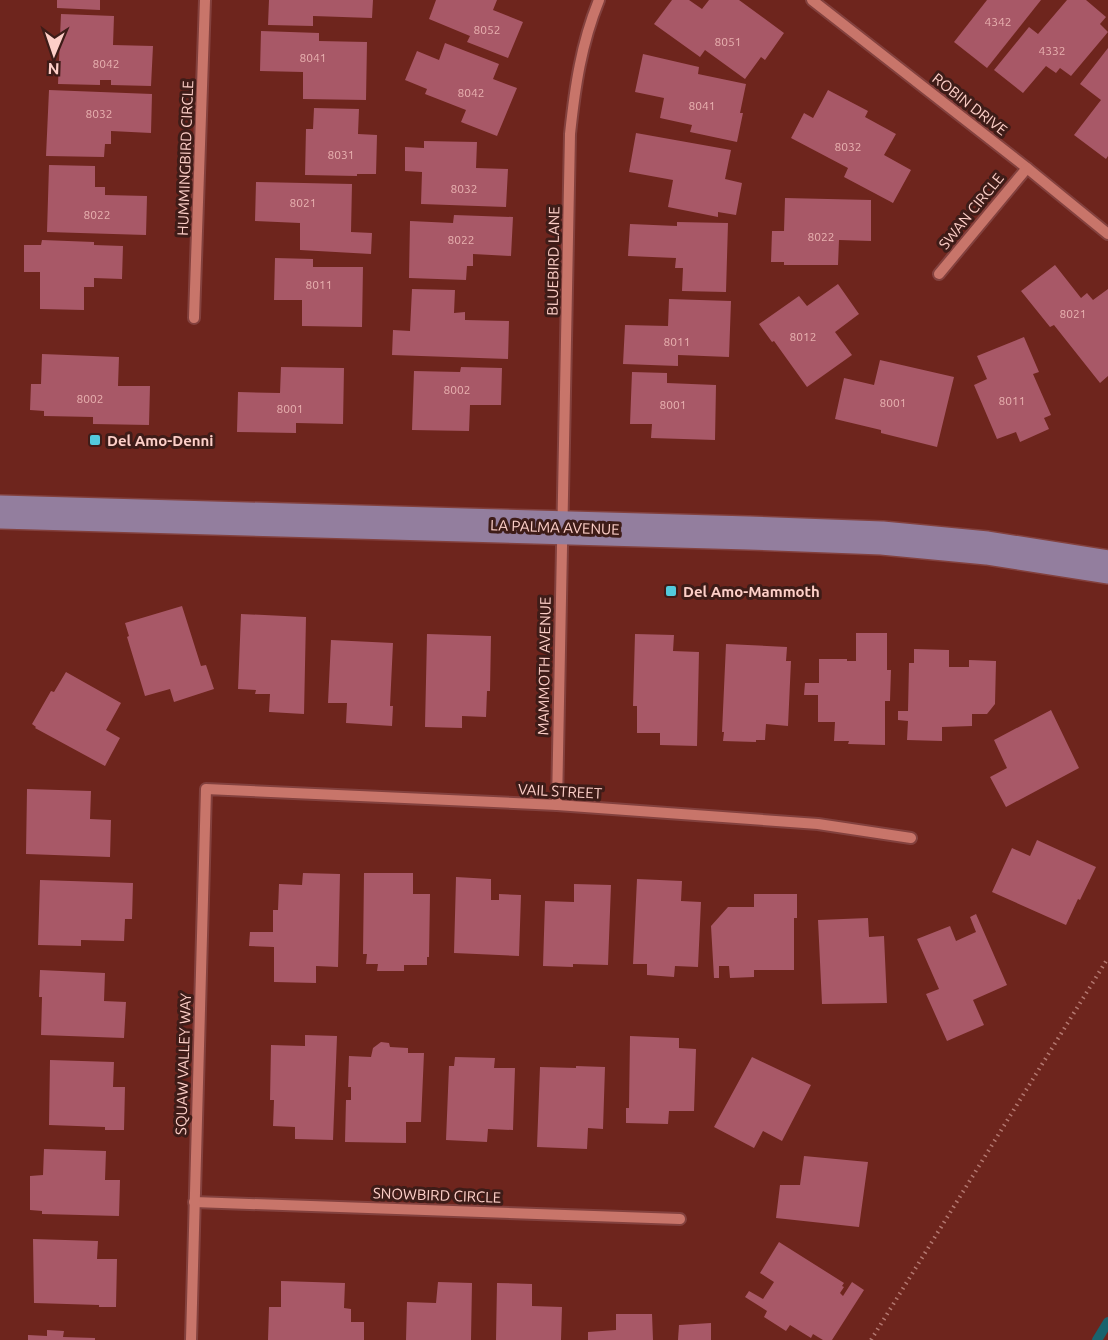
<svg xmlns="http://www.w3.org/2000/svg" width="1108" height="1340" viewBox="0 0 1108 1340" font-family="Ubuntu,sans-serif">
<rect width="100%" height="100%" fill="#6e251d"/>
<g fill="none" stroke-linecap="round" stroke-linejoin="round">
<polyline stroke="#19636d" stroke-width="10" points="1097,1340 1108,1322"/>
</g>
<g fill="#a85867">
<polygon points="57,0 100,0 100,10 57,8"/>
<polygon points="269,0 373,0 372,18 313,16 313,26 268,25"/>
<polygon points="436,0 497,0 493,10 523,22 508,58 467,42 470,36 429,19"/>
<polygon points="672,0 689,0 702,9 709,0 739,0 784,33 765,60 761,57 745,79 705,50 700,57 654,24"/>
<polygon points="987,0 1041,0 987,68 954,42"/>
<polygon points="1067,0 1086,0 1106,17 1100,24 1108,32 1071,76 1060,68 1056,73 1046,66 1023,93 994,70 1029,27 1038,34"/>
<polygon points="61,14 114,16 113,45 153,46 151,86 111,85 111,80 100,80 100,85 58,84"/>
<polygon points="261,31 319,33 319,41 367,42 366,100 303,99 303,72 260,71"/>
<polygon points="445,43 499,64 493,79 517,88 497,136 461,122 466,110 425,94 427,89 405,80 417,51 439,60"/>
<polygon points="1108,48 1108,156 1106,159 1074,135 1101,100 1080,84"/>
<polygon points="643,54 699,67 698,74 746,84 740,113 743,113 737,142 690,132 692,125 660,118 664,98 635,92"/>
<polygon points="49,90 152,94 151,133 111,131 111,144 105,144 104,157 46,156"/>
<polygon points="828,90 868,111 865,117 896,134 884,155 911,170 893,203 844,177 848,168 791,138 804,113 813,118"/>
<polygon points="314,108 359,109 358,134 377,135 376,174 357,174 357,176 305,175 306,129 313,129"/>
<polygon points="636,133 731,150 725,179 742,183 736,215 718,212 718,217 668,207 673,180 629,172"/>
<polygon points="424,141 477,142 476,168 508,169 506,207 421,204 422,172 405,171 405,147 424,148"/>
<polygon points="49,165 95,166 95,187 105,187 105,195 147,196 146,235 47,232"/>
<polygon points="256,182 352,184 351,232 372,233 371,254 300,250 300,223 255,221"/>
<polygon points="785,198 871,200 871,241 839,240 838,265 784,265 784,262 771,262 772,231 784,231"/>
<polygon points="454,215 513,217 511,256 473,254 473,266 467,266 466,280 409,278 410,221 453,223"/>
<polygon points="677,222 728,223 726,292 682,291 683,268 675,268 676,258 628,256 630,224 677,226"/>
<polygon points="42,240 94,242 94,245 123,246 122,279 94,278 94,287 84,287 84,310 40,309 40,272 24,272 24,245 41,245"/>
<polygon points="275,258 313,259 313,267 363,267 362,327 302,326 302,300 274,300"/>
<polygon points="1055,265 1081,298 1087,293 1093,300 1108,289 1108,376 1100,383 1054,325 1050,327 1021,291"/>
<polygon points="838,284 859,314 835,332 852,355 807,387 774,341 772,342 759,324 799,296 807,306"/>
<polygon points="412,289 455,290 454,313 465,312 465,320 509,321 508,359 392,355 393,330 410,331"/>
<polygon points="669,299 731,301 729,357 678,355 678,366 623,364 625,325 668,326"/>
<polygon points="1024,337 1039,372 1033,374 1051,415 1044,418 1049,429 1020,442 1016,432 997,439 974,385 987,379 977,356"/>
<polygon points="42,354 119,357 118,386 150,386 149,425 93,424 93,417 44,416 44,411 30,410 31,384 41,384"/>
<polygon points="880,360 954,377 937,447 881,433 881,430 835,419 844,378 874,385"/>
<polygon points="281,367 344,368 343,424 296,423 296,433 237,432 238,392 280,393"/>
<polygon points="461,367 502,368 501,405 470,405 469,431 412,430 414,371 460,372"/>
<polygon points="632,372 667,373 667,383 716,385 715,440 651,438 652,424 630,424"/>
<polygon points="182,606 201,666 206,665 214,689 174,702 170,689 145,696 127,637 129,636 125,623"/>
<polygon points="241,614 306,617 304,714 269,712 270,694 255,694 256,690 238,689"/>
<polygon points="856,633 887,633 887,670 891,670 890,701 885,701 885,745 848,744 849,741 834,741 835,722 818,722 818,695 804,695 805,683 819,683 819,659 847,659 847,661 856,661"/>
<polygon points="427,634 491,636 490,691 487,691 486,717 462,716 462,728 425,727"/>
<polygon points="635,634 674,635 673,651 699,652 697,746 660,745 660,733 637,733 637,706 633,706"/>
<polygon points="331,640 393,643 390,706 393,706 392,726 346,723 347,703 328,703"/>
<polygon points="726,644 787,647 786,661 791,661 788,726 766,724 765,740 756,740 756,742 723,741 724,732 722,732"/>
<polygon points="914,649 949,650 949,667 969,667 969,660 996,661 995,704 987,714 972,714 972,726 942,727 942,741 907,740 908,721 898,720 898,711 908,711 909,663 914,663"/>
<polygon points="66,672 121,703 106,730 120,738 105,766 35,728 36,727 32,724 51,691 54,692"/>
<polygon points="1051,710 1079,768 1006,807 990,777 1007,768 994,740"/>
<polygon points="27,789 91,791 90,819 111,820 110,857 26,854"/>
<polygon points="1037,840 1096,867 1080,900 1078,899 1066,925 992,892 1012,848 1030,856"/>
<polygon points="303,873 340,874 338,967 316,966 316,983 274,982 274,947 249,946 250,932 273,932 273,910 278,910 279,884 302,885"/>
<polygon points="364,873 413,873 413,894 430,894 429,957 427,957 427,965 404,965 404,971 377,971 378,964 366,964 367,954 363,954"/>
<polygon points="456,877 491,879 491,900 499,900 499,894 521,895 519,956 454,953"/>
<polygon points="637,879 682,881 681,901 701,902 698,967 675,966 674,977 647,975 647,964 633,964"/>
<polygon points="40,880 133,883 132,919 125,919 124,941 81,940 81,946 38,945"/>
<polygon points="574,884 611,885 608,965 573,964 573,967 543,966 545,901 574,902"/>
<polygon points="754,894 797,894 797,918 794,918 794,970 754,970 754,977 730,978 729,966 719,966 719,978 714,978 711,926 728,907 754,907"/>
<polygon points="976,914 1007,985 973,1000 984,1025 947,1041 926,994 939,989 917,939 950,926 956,941 976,932 970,917"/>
<polygon points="868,918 869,937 884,936 887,1003 822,1004 818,920"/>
<polygon points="40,970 105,973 104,1001 126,1002 124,1038 41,1035 42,997 39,997"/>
<polygon points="305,1035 337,1036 333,1140 295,1139 295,1127 273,1126 274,1100 270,1100 271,1045 305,1046"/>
<polygon points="630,1036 679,1038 679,1048 696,1049 694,1111 669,1111 668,1124 626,1123 626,1108 629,1108"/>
<polygon points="381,1042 389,1043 390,1047 408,1048 408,1053 424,1053 421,1122 406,1122 406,1143 345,1142 346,1100 351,1100 351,1087 348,1087 349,1056 371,1057 373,1048"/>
<polygon points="455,1057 495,1058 494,1068 515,1068 513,1130 488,1129 487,1142 446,1140 449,1066 454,1066"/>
<polygon points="752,1057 811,1085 782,1141 763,1131 754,1148 714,1127"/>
<polygon points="50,1060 114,1062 113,1087 125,1087 124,1130 105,1130 105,1127 49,1125"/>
<polygon points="576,1066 605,1067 603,1129 588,1128 587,1149 537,1147 540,1067 576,1068"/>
<polygon points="44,1149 106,1151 105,1180 120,1180 119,1216 42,1214 42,1211 30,1210 30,1176 43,1175"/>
<polygon points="804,1156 868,1162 859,1227 776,1218 780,1185 800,1185"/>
<polygon points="33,1239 98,1241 97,1259 117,1259 116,1307 99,1307 99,1305 34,1303"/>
<polygon points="779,1242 844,1283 842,1286 844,1287 840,1293 843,1296 852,1282 864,1290 832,1340 823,1340 813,1334 811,1338 790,1325 786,1331 764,1317 767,1311 745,1297 749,1291 763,1299 774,1282 760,1273"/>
<polygon points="281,1281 345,1283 344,1308 351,1309 351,1322 364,1322 364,1340 268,1340 269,1307 281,1307"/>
<polygon points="438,1282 472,1283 471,1340 406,1340 407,1302 436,1303"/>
<polygon points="497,1283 532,1284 532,1306 562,1307 561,1340 496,1340"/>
<polygon points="616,1314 652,1314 653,1340 588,1340 588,1332 616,1330"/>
<polygon points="711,1323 711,1340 678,1340 679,1325"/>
<polygon points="47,1330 64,1331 63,1337 95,1338 95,1340 28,1340 28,1335 47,1336"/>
</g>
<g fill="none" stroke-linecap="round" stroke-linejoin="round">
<g stroke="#83413e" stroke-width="14">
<g id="minor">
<polyline points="812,0 1027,168 1108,234"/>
<polyline points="939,274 1027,168"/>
<polyline points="194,318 205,0"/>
<path d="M557,805l13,-671c5,-47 11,-90 29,-134"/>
<polyline points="194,1202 680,1219"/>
<polyline points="191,1340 206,789 557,805 818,824 911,838"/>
</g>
</g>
<g stroke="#83413e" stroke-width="36">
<polyline id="major" points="0,512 749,533 882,538 987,548 1108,567"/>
</g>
<polyline stroke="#b47871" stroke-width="4" stroke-dasharray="1.5 4.5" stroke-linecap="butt" points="871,1340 1108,958"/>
<use href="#minor" stroke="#c8756a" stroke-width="10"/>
<use href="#major" stroke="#937e9e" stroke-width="33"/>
</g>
<g fill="#53cadc" stroke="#3e1c18" stroke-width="2">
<rect x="89" y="434" width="12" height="12" rx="3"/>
<rect x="665" y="585" width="12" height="12" rx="3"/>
</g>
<g text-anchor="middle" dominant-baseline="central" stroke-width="6" stroke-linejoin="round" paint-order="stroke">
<g font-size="12" fill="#e8b1b0">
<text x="998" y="21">4342</text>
<text x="487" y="29">8052</text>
<text x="728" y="41">8051</text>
<text x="1052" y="50">4332</text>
<text x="313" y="57">8041</text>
<text x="106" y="63">8042</text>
<text x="471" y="92">8042</text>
<text x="702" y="105">8041</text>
<text x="99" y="113">8032</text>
<text x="848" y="146">8032</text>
<text x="341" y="154">8031</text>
<text x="464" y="188">8032</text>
<text x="303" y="202">8021</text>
<text x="97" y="214">8022</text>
<text x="821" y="236">8022</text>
<text x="461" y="239">8022</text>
<text x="319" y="284">8011</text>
<text x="1073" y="313">8021</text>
<text x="803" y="336">8012</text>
<text x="677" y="341">8011</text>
<text x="457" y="389">8002</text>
<text x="90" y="398">8002</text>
<text x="1012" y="400">8011</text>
<text x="893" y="402">8001</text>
<text x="673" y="404">8001</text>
<text x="290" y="408">8001</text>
</g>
<g font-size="15" fill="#fdcfc8" stroke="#3e1c18">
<text transform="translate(970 104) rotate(38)">ROBIN DRIVE</text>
<text transform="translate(185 158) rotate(-88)">HUMMINGBIRD CIRCLE</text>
<text transform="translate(971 211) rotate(-51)">SWAN CIRCLE</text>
<text transform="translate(553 261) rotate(-89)">BLUEBIRD LANE</text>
<text transform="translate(555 527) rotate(2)">LA PALMA AVENUE</text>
<text transform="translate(544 666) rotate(-89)">MAMMOTH AVENUE</text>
<text transform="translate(560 791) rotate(3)">VAIL STREET</text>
<text transform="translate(183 1064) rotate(-88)">SQUAW VALLEY WAY</text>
<text transform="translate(437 1195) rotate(2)">SNOWBIRD CIRCLE</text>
</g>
<g font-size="15" font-weight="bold" fill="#fdcfc8" stroke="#3e1c18" text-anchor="start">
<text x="107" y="440">Del Amo-Denni</text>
<text x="683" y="591">Del Amo-Mammoth</text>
</g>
</g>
<g transform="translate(54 54) rotate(182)" stroke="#3e1c18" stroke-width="4.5" paint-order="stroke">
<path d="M0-4.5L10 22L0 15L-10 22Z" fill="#fdcfc8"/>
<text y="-9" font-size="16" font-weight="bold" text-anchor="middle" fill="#fdcfc8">N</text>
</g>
</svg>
